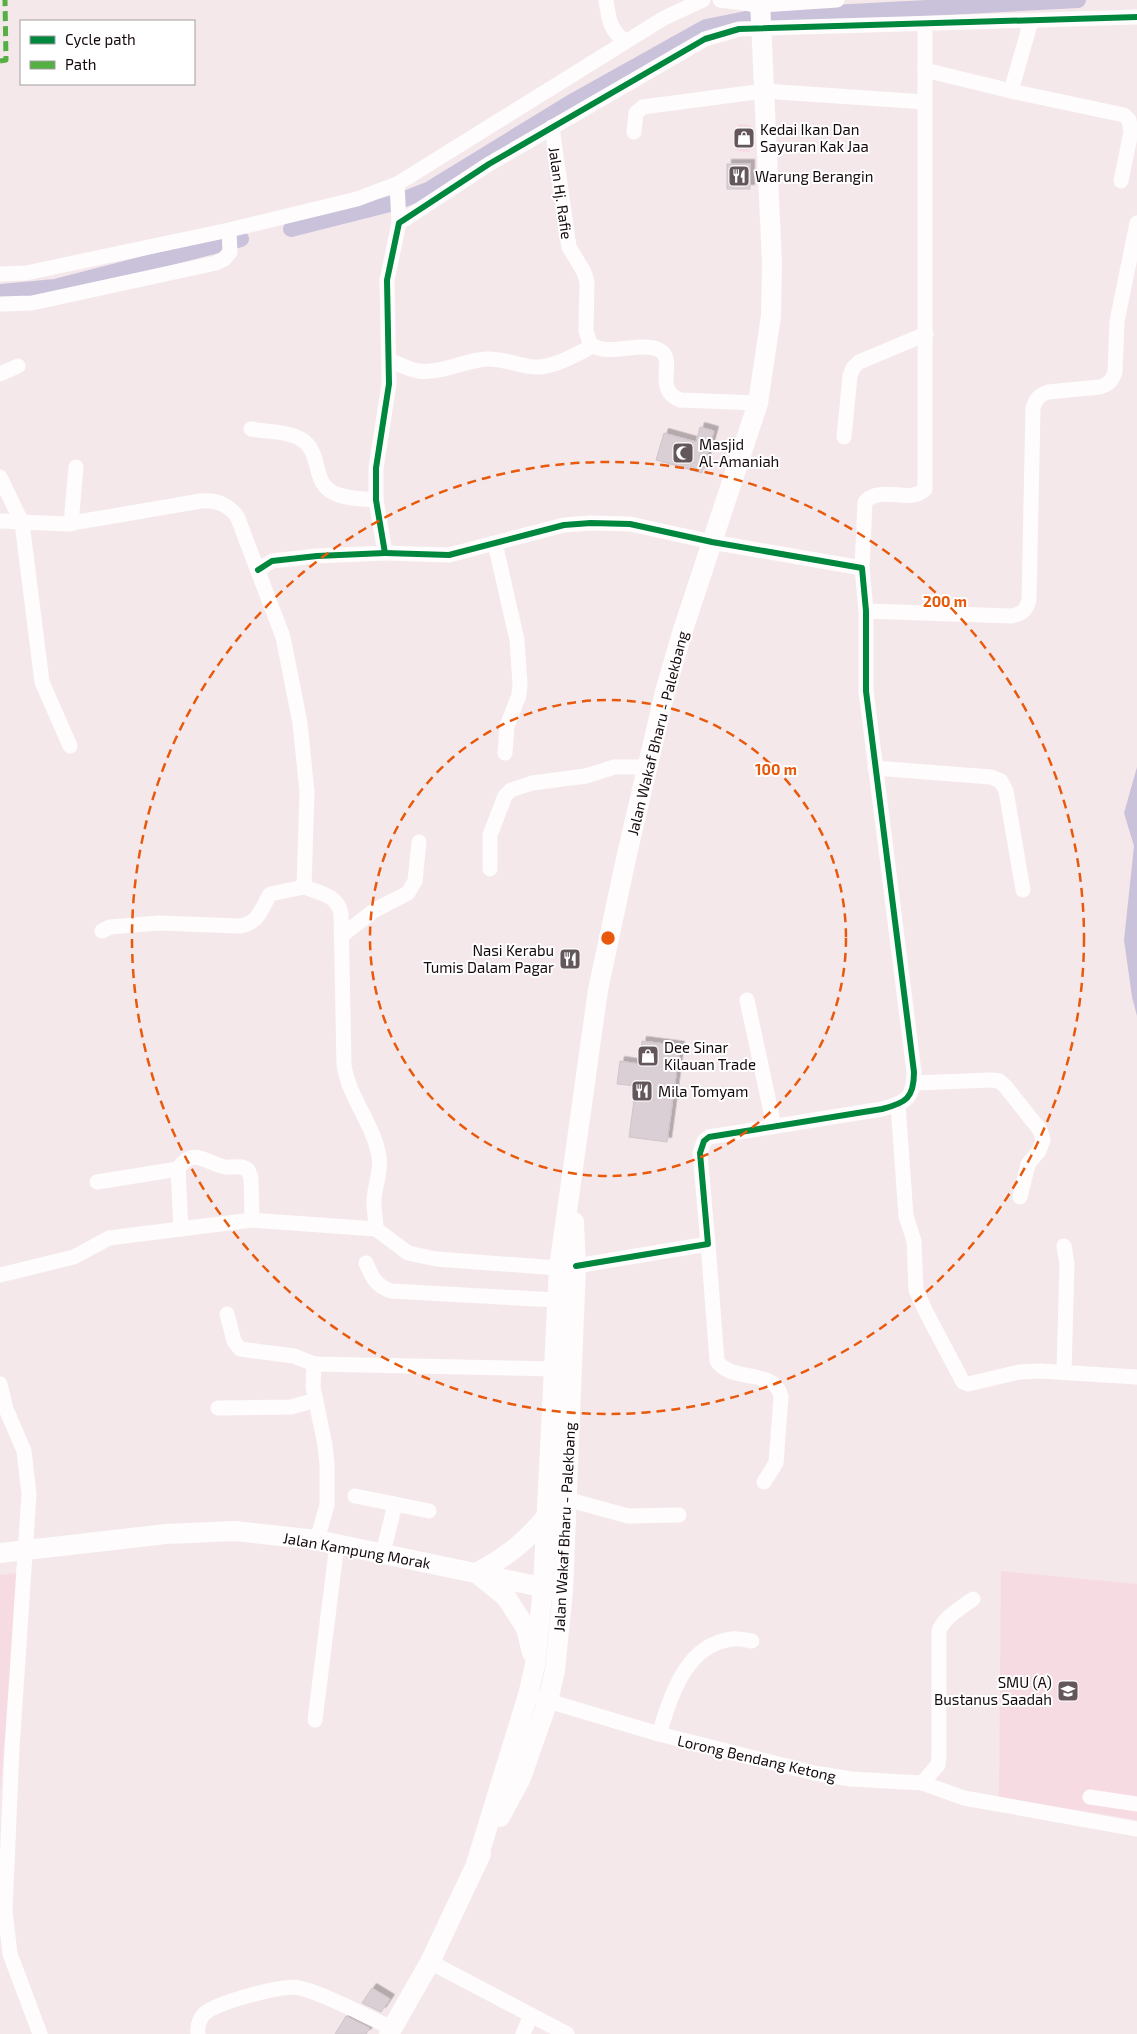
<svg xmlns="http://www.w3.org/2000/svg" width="1137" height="2034" viewBox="0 0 1137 2034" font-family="'Exo 2',sans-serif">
<defs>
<filter id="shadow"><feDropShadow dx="4.5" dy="-4.5" stdDeviation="0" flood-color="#0004"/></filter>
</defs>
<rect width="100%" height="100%" fill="#f5e8eb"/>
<g fill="#f7dbe2">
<polygon points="738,124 751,125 750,152 737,151"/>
<polygon points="1001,1571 1137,1584 1137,1820 999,1797"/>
<polygon points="17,1573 18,1585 0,1793 0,1575"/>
</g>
<polygon fill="#cac2da" points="1137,767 1137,1016 1132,997 1124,940 1134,846 1124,813"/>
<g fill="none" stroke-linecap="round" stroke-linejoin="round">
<g stroke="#cac2da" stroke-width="16">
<polyline points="775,16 1078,0"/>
<polyline points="291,229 394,203 428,190 570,103 706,27 746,19"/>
<polyline points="0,292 55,287 241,239"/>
</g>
</g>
<g fill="#dbcfd6" stroke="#cfc4ca" filter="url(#shadow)">
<rect x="727" y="164" width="23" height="25"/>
<polygon points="700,427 714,431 702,473 656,460 664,433 696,442"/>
<polygon points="642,1041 680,1046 667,1142 629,1137 636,1086 617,1084 620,1061 639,1064"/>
<polygon points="372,1988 390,1999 381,2012 362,2003"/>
<polygon points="346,2016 370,2028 366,2034 335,2034"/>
</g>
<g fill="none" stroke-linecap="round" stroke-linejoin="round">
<g stroke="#fefcfc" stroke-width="15">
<path d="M606,0c3,20 3,28 19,42"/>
<polyline points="720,0 760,5 837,0"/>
<polyline points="925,70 1011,91 1031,21"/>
<polyline points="1011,91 1124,115 1129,120 1131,132 1121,181"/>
<path d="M552,127l17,120 15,25 3,10 -1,49 4,12c16,16 52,-4 71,8 15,10 -8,38 19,49l78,3"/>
<polyline points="634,132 636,113 643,107 764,91 925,102"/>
<polyline points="397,184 399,223"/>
<polyline points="0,274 26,273 229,230 357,199 397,184 664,18 703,0"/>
<polyline points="0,304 32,303 216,263 224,259 230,252 229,230"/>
<path d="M389,360c9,4 19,9 29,11 23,3 44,-10 68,-12 18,-1 32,7 49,8 19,1 41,-13 58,-21"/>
<polyline points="0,374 18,366"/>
<path d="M251,429c17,3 39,2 53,12 18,15 8,42 30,52 12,6 29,6 42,7"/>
<polyline points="844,437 850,376 853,368 859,362 926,334"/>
<polyline points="0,477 22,523 42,682 70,746"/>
<path d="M0,521l66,3 135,-23c16,-1 26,3 36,15l46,121 17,86 7,69 -3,95c16,6 33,8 37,26l3,152c5,33 29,58 35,91 3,16 -5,30 -5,46 0,9 2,19 2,27"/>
<polyline points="71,524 76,467"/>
<polyline points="495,543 517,640 520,684 519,695 507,726 505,753"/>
<path d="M385,553l64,2 115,-30 27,-2 39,1 82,18 150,26 4,43v80l48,381c0,26 -8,31 -32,37l-173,28 -5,4 -4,12 8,91 -132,22"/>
<path d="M862,568l3,-66c15,-18 45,3 60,-13v-465"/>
<polyline points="258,570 272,561 317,556 385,553 376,500 376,468 389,384 387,280 399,223 489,164 705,39 739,29 1137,17"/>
<path d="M866,611l145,5c11,-2 15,-5 18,-16l4,-192c3,-9 6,-13 15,-16l52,-5c9,-3 12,-6 15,-15l2,-51 20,-98"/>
<polyline points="875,768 991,777 1001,781 1006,791 1023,890"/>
<polyline points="490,869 490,835 505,796 511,790 532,783 586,776 614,767 647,767"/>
<path d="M102,931l8,-4 48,-4 82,3c19,-3 21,-17 30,-32l34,-7"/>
<polyline points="341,936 375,910 408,893 415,881 419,842"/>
<polyline points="747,1000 774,1126"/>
<polyline points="914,1083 992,1080 999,1081 1005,1086 1040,1130 1043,1140 1039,1151 1028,1164 1020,1197"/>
<polyline points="898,1105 906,1216 914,1241 916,1290 927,1314 963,1382 968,1384 1019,1372 1040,1371 1137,1377"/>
<path d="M178,1169c15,-23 28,-6 47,-2 8,1 15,-3 23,3l3,8 1,42"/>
<polyline points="97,1182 178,1169 181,1229"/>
<path d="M708,1244l9,117c14,22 59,7 64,36l-5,66 -12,19"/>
<polyline points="1064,1246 1067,1264 1064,1371"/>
<path d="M366,1263c6,14 10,23 25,28l165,9"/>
<polyline points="0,1275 74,1257 109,1238 252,1220 376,1229 408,1253 436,1259 559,1268"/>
<polyline points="227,1314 234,1341 240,1349 294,1356 314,1364"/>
<polyline points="0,1384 6,1409 24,1451 29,1494 12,1749 5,1911 10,1954 40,2034"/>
<polyline points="218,1408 291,1407 316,1400"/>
<polyline points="355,1496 395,1504 383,1553"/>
<polyline points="566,1499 628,1516 679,1515"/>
<polyline points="395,1504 429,1511"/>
<polyline points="317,1540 327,1505 327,1465 325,1445 313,1387 314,1364 554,1369"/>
<polyline points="528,1695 659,1734 814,1773 851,1779 922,1783 964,1798 1137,1829"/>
<polyline points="315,1720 337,1544"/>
<path d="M659,1734c12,-38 26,-89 73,-95 6,-1 14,1 20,2"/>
<path d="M922,1783l16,-18 1,-8v-126c5,-14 22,-23 34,-32"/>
<polyline points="1090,1797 1137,1804"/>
<polyline points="430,1962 567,2034"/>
<path d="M198,2034c-1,-8 1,-15 7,-21 14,-11 78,-29 95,-25 28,7 65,28 92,40"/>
<polyline points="523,2034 531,2015"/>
</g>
<g stroke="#fefcfc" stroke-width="20">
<polyline points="0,1553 166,1534 235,1531 317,1540 556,1590"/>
<path d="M476,1573c32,-17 48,-30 71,-57"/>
<polyline points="480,1576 506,1597 526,1628 532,1653"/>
<polyline points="500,1817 521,1778 548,1701 555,1670 563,1591 576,1266 574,1222"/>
<polyline points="476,1864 528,1695 535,1665 543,1587 559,1268 598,990 627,854 665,692 682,633 758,403 771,316 772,264 760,0"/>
<polyline points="389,2034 430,1962 481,1854"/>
</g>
<polyline stroke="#55b044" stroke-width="5" stroke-dasharray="10 5" stroke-linecap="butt" points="0,61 6,60 5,0"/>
<g stroke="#fff" stroke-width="9">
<g id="cycleway">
<path d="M385,553l64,2 115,-30 27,-2 39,1 82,18 150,26 4,43v80l48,381c0,26 -8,31 -32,37l-173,28 -5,4 -4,12 8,91 -132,22"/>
<polyline points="258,570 272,561 317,556 385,553 376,500 376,468 389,384 387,280 399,223 489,164 705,39 739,29 1137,17"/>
</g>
</g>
<use href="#cycleway" stroke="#00873e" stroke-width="6"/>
</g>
<g fill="none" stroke="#e8590c" stroke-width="2.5" stroke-dasharray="9 6">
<circle cx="608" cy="938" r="238"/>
<circle cx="608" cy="938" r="476"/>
</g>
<defs>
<g id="shop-square" transform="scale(1.125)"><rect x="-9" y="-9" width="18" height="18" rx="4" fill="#64575b" stroke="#fff"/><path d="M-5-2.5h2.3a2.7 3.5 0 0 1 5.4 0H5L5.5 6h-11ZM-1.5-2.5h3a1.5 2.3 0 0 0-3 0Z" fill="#fff"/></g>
<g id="restaurant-square" transform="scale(1.125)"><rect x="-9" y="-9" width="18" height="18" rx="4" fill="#64575b" stroke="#fff"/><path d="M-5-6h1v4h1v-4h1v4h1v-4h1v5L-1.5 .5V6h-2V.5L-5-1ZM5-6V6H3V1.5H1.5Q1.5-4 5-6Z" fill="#fff"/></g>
<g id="mosque-square" transform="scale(1.125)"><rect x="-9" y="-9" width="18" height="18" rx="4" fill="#64575b" stroke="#fff"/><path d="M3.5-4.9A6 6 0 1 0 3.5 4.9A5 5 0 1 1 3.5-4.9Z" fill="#fff"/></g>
<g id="school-square" transform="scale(1.125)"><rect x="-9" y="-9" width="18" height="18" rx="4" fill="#64575b" stroke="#fff"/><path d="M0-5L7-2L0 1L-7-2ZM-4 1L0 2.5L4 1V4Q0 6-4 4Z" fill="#fff"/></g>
</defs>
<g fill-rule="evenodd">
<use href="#shop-square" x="744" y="138"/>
<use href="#restaurant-square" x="739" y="176"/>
<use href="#mosque-square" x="683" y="453"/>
<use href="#restaurant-square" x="570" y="959"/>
<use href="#shop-square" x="648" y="1056"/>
<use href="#restaurant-square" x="642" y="1091"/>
<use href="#school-square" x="1068" y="1691"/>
</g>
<g text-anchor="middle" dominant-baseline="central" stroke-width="4" stroke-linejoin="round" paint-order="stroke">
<g font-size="15" fill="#16090d" stroke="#fff" text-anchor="start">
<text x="760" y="129">Kedai Ikan Dan<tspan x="760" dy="17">Sayuran Kak Jaa</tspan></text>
<text x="755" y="176">Warung Berangin</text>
<text x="699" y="444">Masjid<tspan x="699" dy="17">Al-Amaniah</tspan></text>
<text x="554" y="950" text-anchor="end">Nasi Kerabu<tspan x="554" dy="17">Tumis Dalam Pagar</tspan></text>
<text x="664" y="1047">Dee Sinar<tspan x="664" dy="17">Kilauan Trade</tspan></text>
<text x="658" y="1091">Mila Tomyam</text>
<text x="1052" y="1682" text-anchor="end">SMU (A)<tspan x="1052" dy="17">Bustanus Saadah</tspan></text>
</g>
<g font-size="15" fill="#16090d" stroke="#fff">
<text transform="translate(561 193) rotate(82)">Jalan Hj. Rafie</text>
<text transform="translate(657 733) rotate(-76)">Jalan Wakaf Bharu - Palekbang</text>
<text transform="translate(564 1527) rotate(-87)">Jalan Wakaf Bharu - Palekbang</text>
<text transform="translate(357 1550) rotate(10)">Jalan Kampung Morak</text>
<text transform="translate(757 1758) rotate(13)">Lorong Bendang Ketong</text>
</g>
</g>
<circle cx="608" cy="938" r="8" fill="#e8590c" stroke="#fff" stroke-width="2.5"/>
<g font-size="15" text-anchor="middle" font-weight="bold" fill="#e8590c" stroke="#fff" stroke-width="4" stroke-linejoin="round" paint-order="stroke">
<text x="945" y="607">200 m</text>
<text x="776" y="775">100 m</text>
</g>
<rect x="20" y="20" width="175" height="65" fill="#ffffff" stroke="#a29d9e"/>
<rect x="30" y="36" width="25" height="8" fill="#00873e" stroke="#a29d9e"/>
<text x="65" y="45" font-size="15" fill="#16090d">Cycle path</text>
<rect x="30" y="61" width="25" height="8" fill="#55b044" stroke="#a29d9e"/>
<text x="65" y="70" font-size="15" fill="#16090d">Path</text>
</svg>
